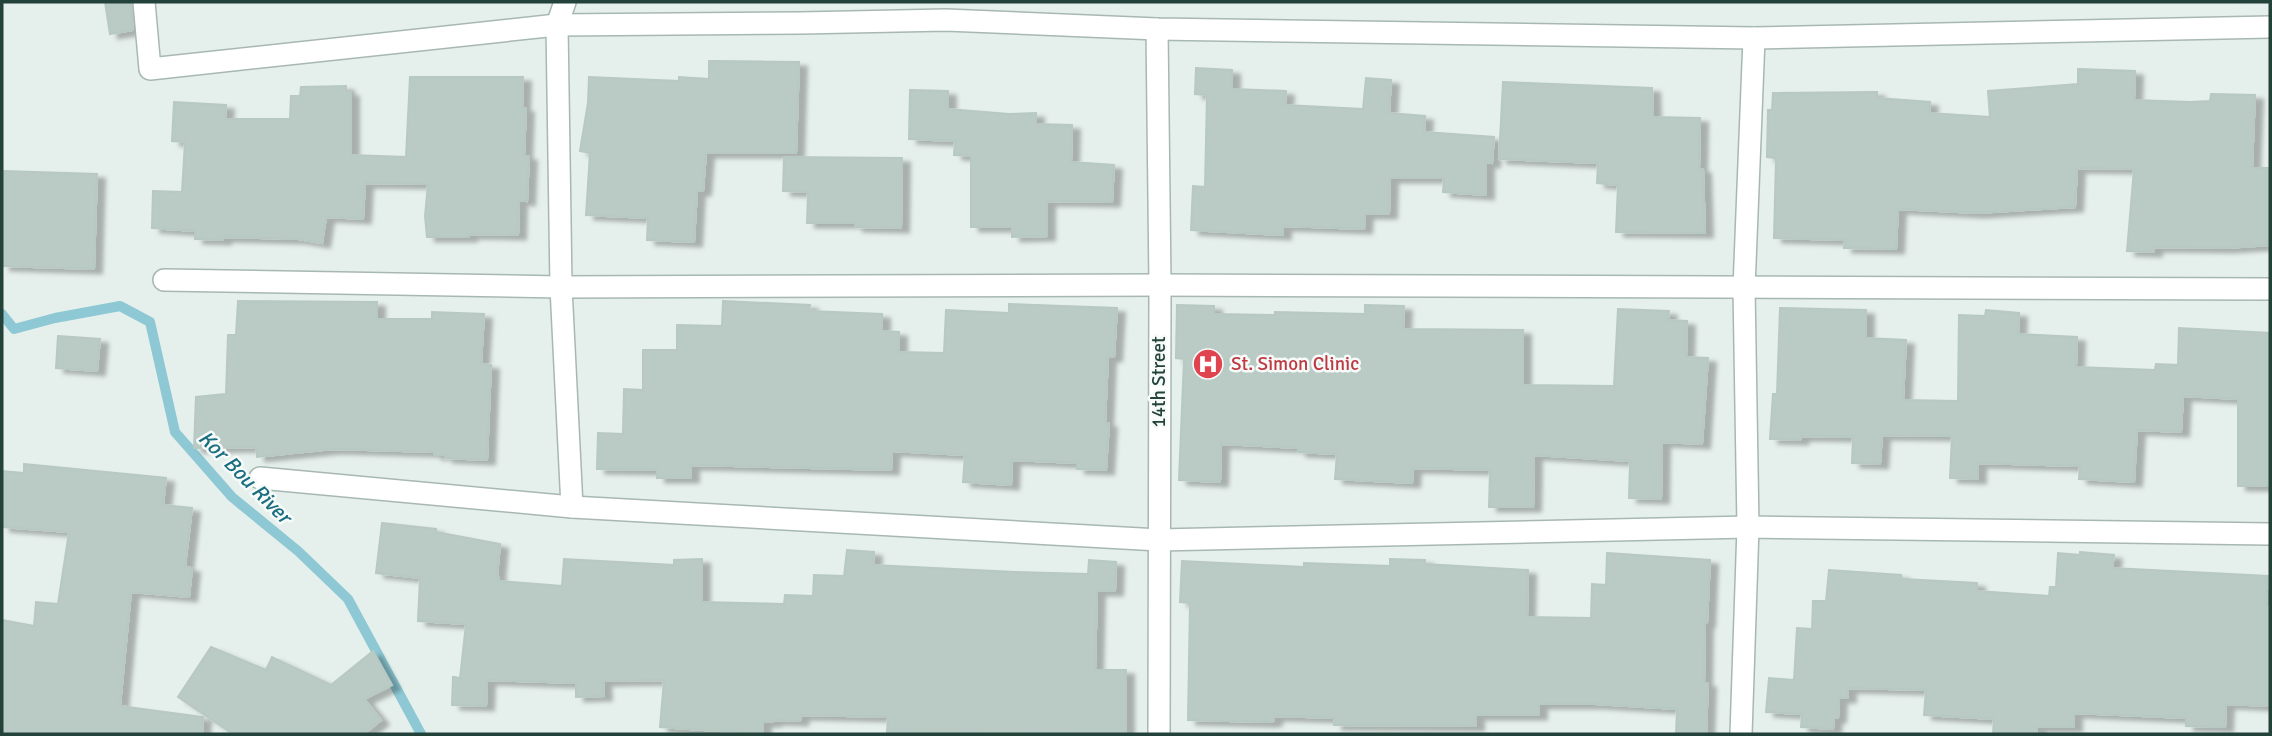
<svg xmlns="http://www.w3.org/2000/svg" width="2272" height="736" viewBox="0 0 2272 736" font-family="Signika,sans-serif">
<defs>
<filter id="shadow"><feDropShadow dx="8" dy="4.5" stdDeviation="2" flood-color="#0004"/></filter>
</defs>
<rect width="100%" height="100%" fill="#e5efeb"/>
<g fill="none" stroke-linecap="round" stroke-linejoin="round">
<polyline stroke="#8dc8d4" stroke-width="10" points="2,314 14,329 55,318 120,306 150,322 175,432 232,497 298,551 348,599 421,734"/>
</g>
<g fill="#bacac4" stroke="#b7c9c2" stroke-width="2" filter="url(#shadow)">
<polygon points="105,2 131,2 133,30 110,34"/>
<polygon points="709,61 799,62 796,153 706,153 703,191 697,191 694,242 647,240 648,218 586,215 590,153 580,151 588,103 589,77 679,81 679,77 709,79"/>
<polygon points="1196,68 1232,70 1232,89 1286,91 1285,105 1363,109 1366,78 1391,80 1389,113 1425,116 1424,132 1494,137 1492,163 1486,162 1486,195 1443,192 1444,178 1390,178 1389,214 1365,214 1364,229 1283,226 1283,235 1191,230 1193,186 1205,187 1207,95 1195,94"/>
<polygon points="2078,69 2135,71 2134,100 2190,102 2210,101 2211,94 2255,95 2252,168 2270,168 2270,245 2226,248 2154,247 2154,252 2127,251 2134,169 2077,168 2075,207 1977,213 1898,209 1896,249 1844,248 1845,240 1774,238 1776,158 1767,157 1768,110 1772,110 1773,93 1877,92 1877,98 1930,102 1929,113 1990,117 1988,91 2078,84"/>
<polygon points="410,77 523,77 522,108 526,108 524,156 529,156 527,201 519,200 518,235 469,234 469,237 427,237 425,216 428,184 365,183 363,219 326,217 322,243 298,239 223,237 223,240 195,239 195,231 152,228 153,191 182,192 185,142 172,141 174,102 226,105 225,119 290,119 291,96 300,96 301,87 346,86 346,92 351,92 351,155 406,157"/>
<polygon points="1503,82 1652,88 1653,117 1700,118 1699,169 1703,169 1705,233 1616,232 1618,185 1597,183 1598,163 1499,159"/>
<polygon points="910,90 948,91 948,109 1009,114 1036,113 1036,124 1072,125 1071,162 1114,165 1112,202 1047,201 1047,236 1012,237 1012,227 971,227 971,156 954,155 955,141 909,139"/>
<polygon points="784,157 902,158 901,228 855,227 855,223 807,223 808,192 783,191"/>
<polygon points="3,171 97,174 94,269 2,266"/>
<polygon points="238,301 377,302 377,319 432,319 432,312 484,314 481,364 491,365 487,460 445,458 446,455 434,455 434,452 333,449 257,457 256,447 194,448 196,397 226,394 228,335 236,335"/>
<polygon points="723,301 810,305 809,311 882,314 882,331 899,332 899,352 944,353 946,310 1009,313 1009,304 1117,308 1114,357 1108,357 1105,423 1109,423 1106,470 1077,469 1077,463 1012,460 1011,485 963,482 965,455 892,451 891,470 691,465 691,478 657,478 657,470 597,469 598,433 623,434 624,389 643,390 643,350 677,350 677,325 722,326"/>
<polygon points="1177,305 1214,306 1214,314 1275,315 1275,312 1365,314 1365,305 1404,306 1403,329 1523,330 1523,385 1614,386 1618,309 1669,311 1668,320 1687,321 1686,357 1708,358 1702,444 1662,442 1661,499 1629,498 1630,461 1534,455 1533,507 1489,507 1490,470 1413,468 1412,483 1335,479 1337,454 1298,452 1299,448 1221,444 1220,482 1179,480 1184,359 1176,358"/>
<polygon points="1780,308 1866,310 1866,338 1906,340 1903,400 1958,401 1959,315 1985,316 1986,310 2019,313 2018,334 2077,337 2076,367 2155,370 2156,364 2178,365 2179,328 2270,333 2270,486 2238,486 2238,399 2183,396 2181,432 2137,430 2134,482 2079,479 2080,466 1978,463 1978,479 1950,478 1952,436 1882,435 1880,464 1852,463 1853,437 1801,436 1800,440 1770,439 1773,394 1777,394"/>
<polygon points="58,336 100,339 97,371 56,368"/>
<polygon points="24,464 166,478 163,505 192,508 185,567 192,568 189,597 131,592 120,706 203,717 202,734 16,734 2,732 2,620 34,626 36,602 58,604 69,532 2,527 2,471 24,473"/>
<polygon points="382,523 436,529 436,532 500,544 497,577 499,577 499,581 562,586 564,559 674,565 674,560 702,559 702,602 784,604 785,595 813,596 814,575 844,576 847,550 874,552 873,565 1015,572 1088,574 1089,560 1116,562 1115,591 1097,591 1095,670 1126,670 1126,734 887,732 888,717 801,715 800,721 773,720 773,722 763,722 763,734 660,727 664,680 603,681 604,696 576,697 576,683 487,680 486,706 452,705 453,677 460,678 466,624 418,621 420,578 376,573"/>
<polygon points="2080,552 2114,555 2112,568 2268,576 2266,606 2270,607 2270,706 2226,704 2225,727 2186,726 2186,718 2074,713 2074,727 2037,727 2037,734 1993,733 1994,719 1924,715 1926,690 1848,688 1848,698 1839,698 1838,718 1834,718 1833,729 1801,727 1802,714 1766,712 1769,678 1794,680 1797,628 1812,629 1813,601 1826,601 1829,570 1901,575 1902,579 1977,583 1977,591 2049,596 2050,587 2056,587 2058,553 2080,555"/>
<polygon points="1607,553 1710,560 1707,623 1705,623 1704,683 1708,683 1706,734 1676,734 1677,709 1595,704 1539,704 1539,715 1476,715 1476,726 1334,725 1335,718 1274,716 1274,721 1269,722 1188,720 1190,603 1180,602 1182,561 1304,567 1304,563 1390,566 1390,559 1425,560 1425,564 1528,570 1527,617 1591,618 1592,584 1606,585"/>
<polygon points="211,647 266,670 272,657 331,685 373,651 392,685 364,699 381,720 364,734 233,734 178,697"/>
</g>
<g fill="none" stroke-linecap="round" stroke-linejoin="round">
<g stroke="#a7b8b2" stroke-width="24">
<g id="street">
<polyline points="144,2 150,69 557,25 801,23 946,20 1157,29 1754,38 2270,27"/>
<polyline points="565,2 557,25 561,287 572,507"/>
<polyline points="1157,29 1160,285 1159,734"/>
<polyline points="164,280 561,287 1160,285 2270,289"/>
<polyline points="260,478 572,507 1159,540 1748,527 2270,534"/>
<polyline points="1741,734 1748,527 1744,288 1754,38"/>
</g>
</g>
<use href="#street" stroke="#fff" stroke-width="21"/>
</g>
<defs>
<g id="hospital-disc" transform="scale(1.575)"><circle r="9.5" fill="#e0444e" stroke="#f6fbf9"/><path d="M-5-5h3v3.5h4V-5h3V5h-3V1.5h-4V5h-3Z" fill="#fff"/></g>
</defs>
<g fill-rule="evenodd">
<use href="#hospital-disc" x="1208" y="364"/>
</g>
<g text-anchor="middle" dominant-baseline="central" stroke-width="5" stroke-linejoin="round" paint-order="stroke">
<g font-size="19" fill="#be3a42" stroke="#f6fbf9" text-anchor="start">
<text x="1231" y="364">St. Simon Clinic</text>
</g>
<g font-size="19" fill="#23423a" stroke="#f6fbf9">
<text transform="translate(1159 382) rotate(-90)">14th Street</text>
</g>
<g font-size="21" font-style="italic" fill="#1b6e80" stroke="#f6fbf9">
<text transform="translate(245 477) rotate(45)">Kor Bou River</text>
</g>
</g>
<rect width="2272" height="736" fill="none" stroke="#23423a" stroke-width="7"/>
</svg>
